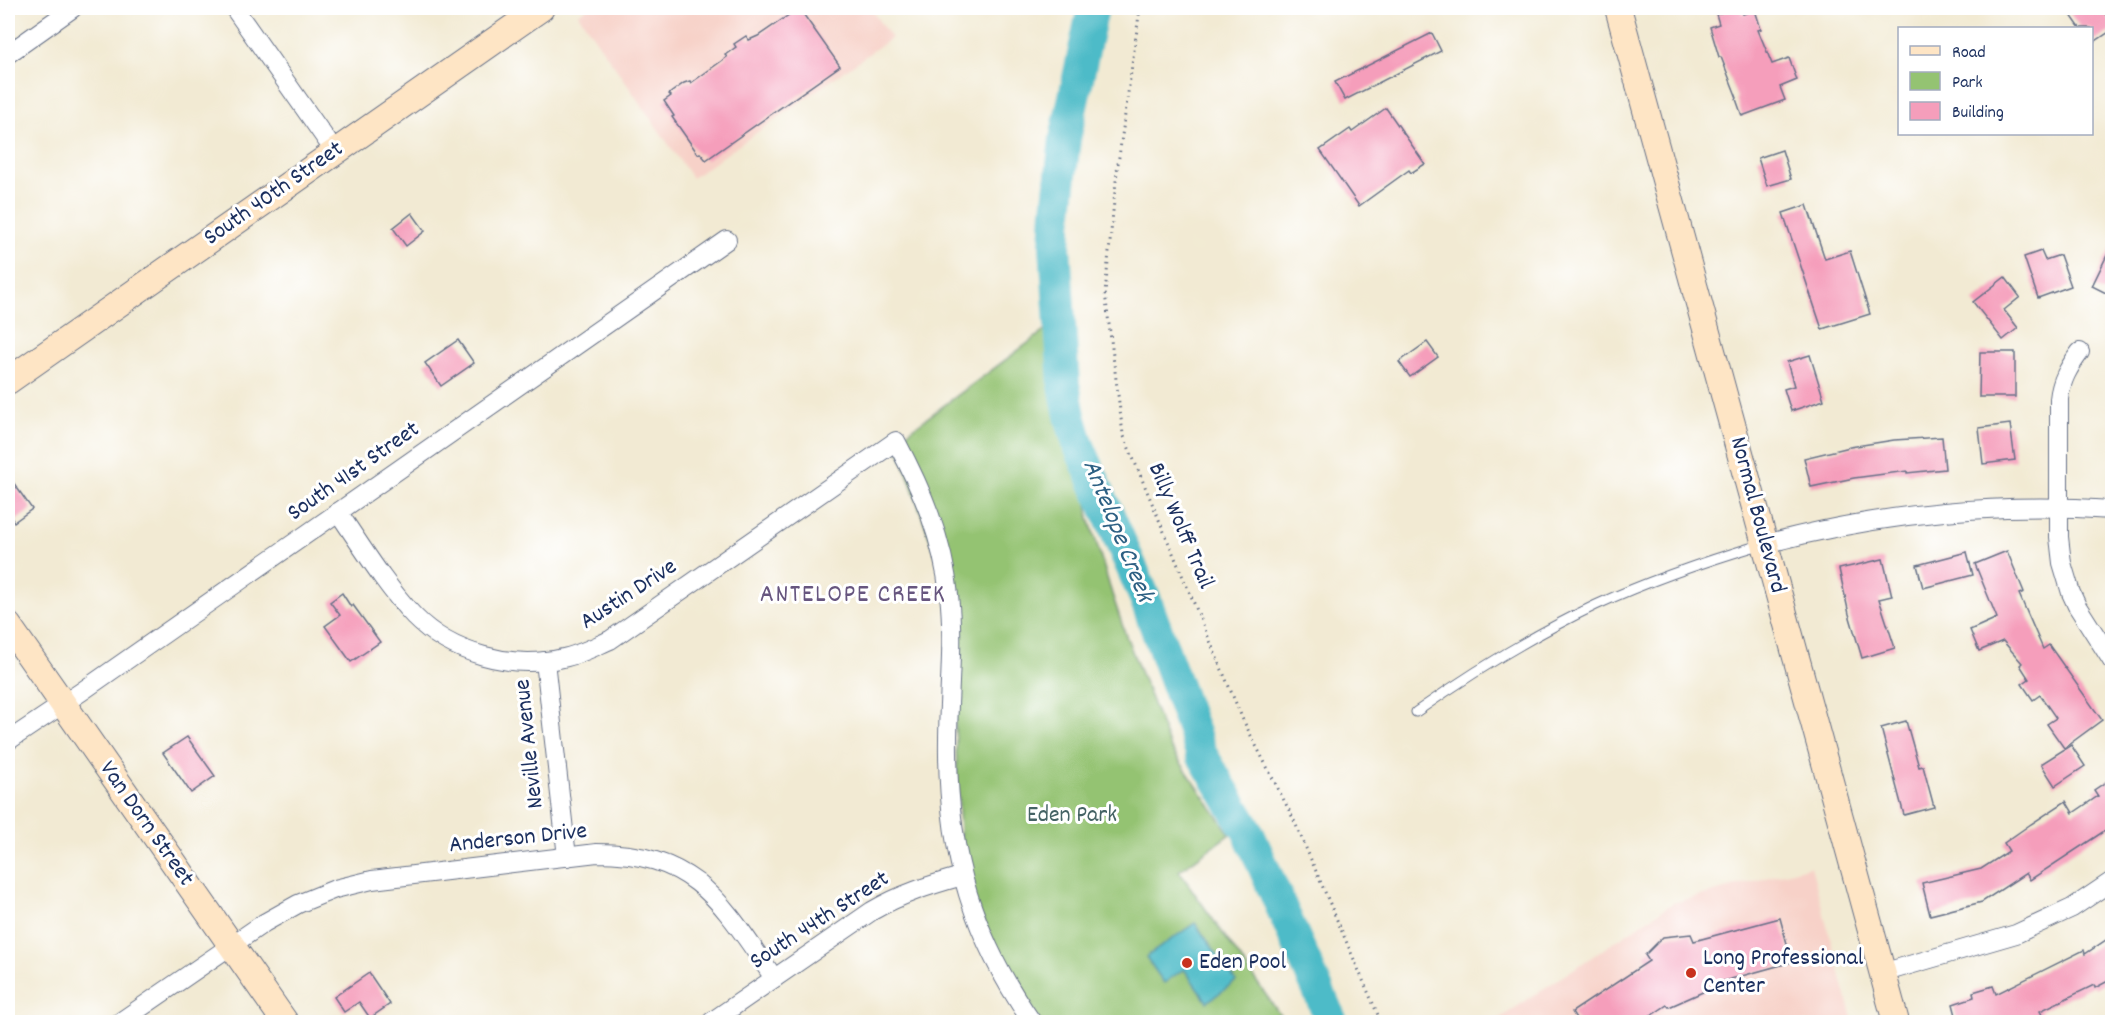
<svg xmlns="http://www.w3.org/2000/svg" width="2120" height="1030" viewBox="0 0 2120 1030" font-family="Dekko,sans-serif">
<rect width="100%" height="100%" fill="#fff"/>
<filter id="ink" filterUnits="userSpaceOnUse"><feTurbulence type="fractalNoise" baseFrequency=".0167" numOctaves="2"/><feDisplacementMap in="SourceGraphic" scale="12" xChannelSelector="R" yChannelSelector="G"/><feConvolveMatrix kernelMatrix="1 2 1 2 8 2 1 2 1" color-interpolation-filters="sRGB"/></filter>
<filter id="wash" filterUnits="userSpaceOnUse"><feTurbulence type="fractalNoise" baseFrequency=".008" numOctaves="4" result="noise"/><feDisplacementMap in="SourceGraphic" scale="24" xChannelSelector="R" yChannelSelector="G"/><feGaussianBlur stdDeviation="1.35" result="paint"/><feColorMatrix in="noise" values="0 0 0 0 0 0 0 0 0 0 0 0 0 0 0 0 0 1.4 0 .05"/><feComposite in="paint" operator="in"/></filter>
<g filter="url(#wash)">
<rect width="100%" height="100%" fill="#f2ead3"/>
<g fill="#f7d1c8">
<polygon points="587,8 870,8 891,38 692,178 578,14"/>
<polygon points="1811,866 1853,1022 1494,1022 1673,903"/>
</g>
<polygon fill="#94c372" stroke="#587968" stroke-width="1.5" points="1070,312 1074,406 1089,518 1112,594 1125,633 1170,747 1230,834 1179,871 1285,1022 1032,1022 962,876 949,594 896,441"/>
<polygon fill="#4ebbc8" stroke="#347593" stroke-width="1.5" points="1195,923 1236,981 1207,1002 1184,969 1164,983 1146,957"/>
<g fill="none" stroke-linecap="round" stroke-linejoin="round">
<polyline stroke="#4ebbc8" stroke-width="32" points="1093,8 1065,139 1057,211 1055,246 1064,385 1070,416 1078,444 1145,598 1202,755 1248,832 1332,1022"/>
</g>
<g id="blocks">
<g fill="#f59ebb">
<polygon points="799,8 840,66 706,160 700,153 698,154 672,117 674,116 664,101 671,96 669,94 684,83 690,81 691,83 727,57 725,55 736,47 734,44 746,36 749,40 758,36"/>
<polygon points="1737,8 1741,8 1743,14 1755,10 1761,29 1758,30 1772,64 1789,58 1797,80 1780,87 1785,100 1742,116 1736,99 1737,98 1721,57 1719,57 1710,27 1719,24 1716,14"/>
<polygon points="2066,8 2101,8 2112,24 2112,30 2091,44 2091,28 2080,28"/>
<polygon points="1432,33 1441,51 1345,100 1335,82"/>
<polygon points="1386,108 1425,164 1411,173 1409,170 1359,206 1320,150 1350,129 1352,132"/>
<polygon points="1782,150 1791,179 1767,186 1758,158"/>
<polygon points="1807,205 1825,259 1850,251 1870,314 1822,329 1783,213"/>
<polygon points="412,213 425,231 406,246 393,228"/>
<polygon points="2112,245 2112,296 2092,286"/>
<polygon points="2041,251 2045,260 2060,255 2071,286 2038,298 2024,257"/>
<polygon points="2005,277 2020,297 2004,310 2018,328 2003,340 1973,302"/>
<polygon points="458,340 474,363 441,386 425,363"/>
<polygon points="1427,342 1438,357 1410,377 1399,362"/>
<polygon points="1980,352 2015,352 2015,397 1979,397"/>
<polygon points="1810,355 1824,400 1791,411 1784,389 1794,386 1787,362"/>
<polygon points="2010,424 2015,460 1983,464 1979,428"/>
<polygon points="1942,437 1945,469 1907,473 1907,471 1854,478 1811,487 1804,458 1850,447 1894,440"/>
<polygon points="8,475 32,509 14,522 8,513"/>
<polygon points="2007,551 2024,592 2019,594 2043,649 2049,645 2102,720 2064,748 2047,724 2056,718 2040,695 2033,700 2022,684 2029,679 2020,665 2022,663 2003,641 1979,651 1970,630 1997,618 1975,564"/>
<polygon points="1967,552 1973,575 1923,588 1917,565"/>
<polygon points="1883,559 1892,596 1879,599 1895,648 1862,658 1849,614 1839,569"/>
<polygon points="342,593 351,607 353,605 380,642 351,662 325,626 340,615 330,602"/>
<polygon points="1906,721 1919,767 1923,766 1934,807 1904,815 1881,728"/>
<polygon points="187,737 215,776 191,793 163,753"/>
<polygon points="2071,745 2085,766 2055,786 2041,764"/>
<polygon points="2112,778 2112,826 2030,880 2026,873 1982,902 1930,915 1922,883 1981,869 2009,851 2004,843 2031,824 2066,801 2073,813 2098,796 2094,790"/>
<polygon points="1780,918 1792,962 1713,984 1714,987 1669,1007 1667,1005 1640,1023 1579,1023 1572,1012 1649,961 1645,955 1663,937 1691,934 1694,941"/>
<polygon points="2112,936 2112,979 2095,988 2094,985 2040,1011 2046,1023 1958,1023 1953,1004 1974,997 1973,992 1993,986 1996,994 2084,950 2085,954"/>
<polygon points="369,973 390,1004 370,1018 359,1002 344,1012 334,997"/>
</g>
</g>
</g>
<g filter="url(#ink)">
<use href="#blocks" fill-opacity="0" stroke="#667087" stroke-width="1.5"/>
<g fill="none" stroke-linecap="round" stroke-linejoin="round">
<g stroke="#667087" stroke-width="11">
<path id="lane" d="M1416,712c57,-40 117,-77 180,-107 54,-25 110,-44 167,-61"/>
</g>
<g stroke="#667087" stroke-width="20">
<g id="street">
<polyline points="234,8 335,152"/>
<polyline points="8,54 73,8"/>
<path d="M2080,352c-11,15 -19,28 -21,47v138l3,26 9,30 6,13 35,55"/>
<path d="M338,512c24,35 47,73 76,104 37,38 98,54 149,42 16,-3 31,-11 47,-18l286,-199c26,49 47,98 53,154 6,52 -2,106 -1,159 1,103 25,183 84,268"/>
<path d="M1765,544c113,-30 230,-42 347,-34"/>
<polyline points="545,661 567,857"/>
<polyline points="8,741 81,692 727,240"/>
<polyline points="1882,973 2016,934 2072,908 2112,881"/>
<path d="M120,1022l144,-99 34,-19 37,-15 37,-9 225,-27c100,0 126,52 177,125"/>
<path d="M711,1022l161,-111c29,-17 58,-26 90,-35"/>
</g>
</g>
<g stroke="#667087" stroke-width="28">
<g id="secondary">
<polyline points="1618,8 1896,1022"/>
<polyline points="8,381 541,8"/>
<polyline points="8,625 285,1022"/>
</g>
</g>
<polyline stroke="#667087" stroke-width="3" stroke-dasharray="1.5 4.5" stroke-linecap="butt" points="1140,8 1117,171 1105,293 1123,434 1243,720 1293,818 1381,1022"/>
<use href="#lane" stroke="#fff" stroke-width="9"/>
<use href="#street" stroke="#fff" stroke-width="18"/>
<use href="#secondary" stroke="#fee5c5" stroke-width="26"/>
</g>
</g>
<g fill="#c8321e" stroke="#fff" stroke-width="2">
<circle cx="1187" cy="963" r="6"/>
<circle cx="1691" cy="973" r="6"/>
</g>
<g text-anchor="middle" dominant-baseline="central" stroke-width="6" stroke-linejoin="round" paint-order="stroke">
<g font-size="24" fill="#1b2f5e" stroke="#fff">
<text transform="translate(274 194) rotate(-35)">South 40th Street</text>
<text transform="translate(354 472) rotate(-35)">South 41st Street</text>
<text transform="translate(1757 515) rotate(75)">Normal Boulevard</text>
<text transform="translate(1180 526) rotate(67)">Billy Wolff Trail</text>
<text transform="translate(629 595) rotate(-33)">Austin Drive</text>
<text transform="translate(530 744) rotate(-96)">Neville Avenue</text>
<text transform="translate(146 824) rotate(55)">Van Dorn Street</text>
<text transform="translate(518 839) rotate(-6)">Anderson Drive</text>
<text transform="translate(820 921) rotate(-33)">South 44th Street</text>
</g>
<g font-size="24" fill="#456365" stroke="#fff">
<text x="1072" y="816">Eden Park</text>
</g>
<g font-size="24" fill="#1b2f5e" stroke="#fff" text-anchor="start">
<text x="1703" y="959">Long Professional<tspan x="1703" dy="28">Center</tspan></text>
<text x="1199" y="963">Eden Pool</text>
</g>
<g font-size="26" font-style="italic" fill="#2d6083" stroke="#fff">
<text transform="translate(1117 531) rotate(68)">Antelope Creek</text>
</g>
<g font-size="26" letter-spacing="1.5" fill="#67567f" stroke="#fff">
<text x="853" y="595">ANTELOPE CREEK</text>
</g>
</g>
<rect width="2120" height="1030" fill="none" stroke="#fff" stroke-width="30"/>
<rect x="1898" y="27" width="195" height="108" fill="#ffffff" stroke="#a4acbf" stroke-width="1.5"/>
<rect x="1910" y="46" width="30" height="9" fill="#fee5c5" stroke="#a4acbf" stroke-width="1.5"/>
<text x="1952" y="57" font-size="18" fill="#1b2f5e">Road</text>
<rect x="1910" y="72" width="30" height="18" fill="#94c372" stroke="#a4acbf" stroke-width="1.5"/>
<text x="1952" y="87" font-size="18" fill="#1b2f5e">Park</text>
<rect x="1910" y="102" width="30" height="18" fill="#f59ebb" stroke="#a4acbf" stroke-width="1.5"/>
<text x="1952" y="117" font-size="18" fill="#1b2f5e">Building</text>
</svg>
